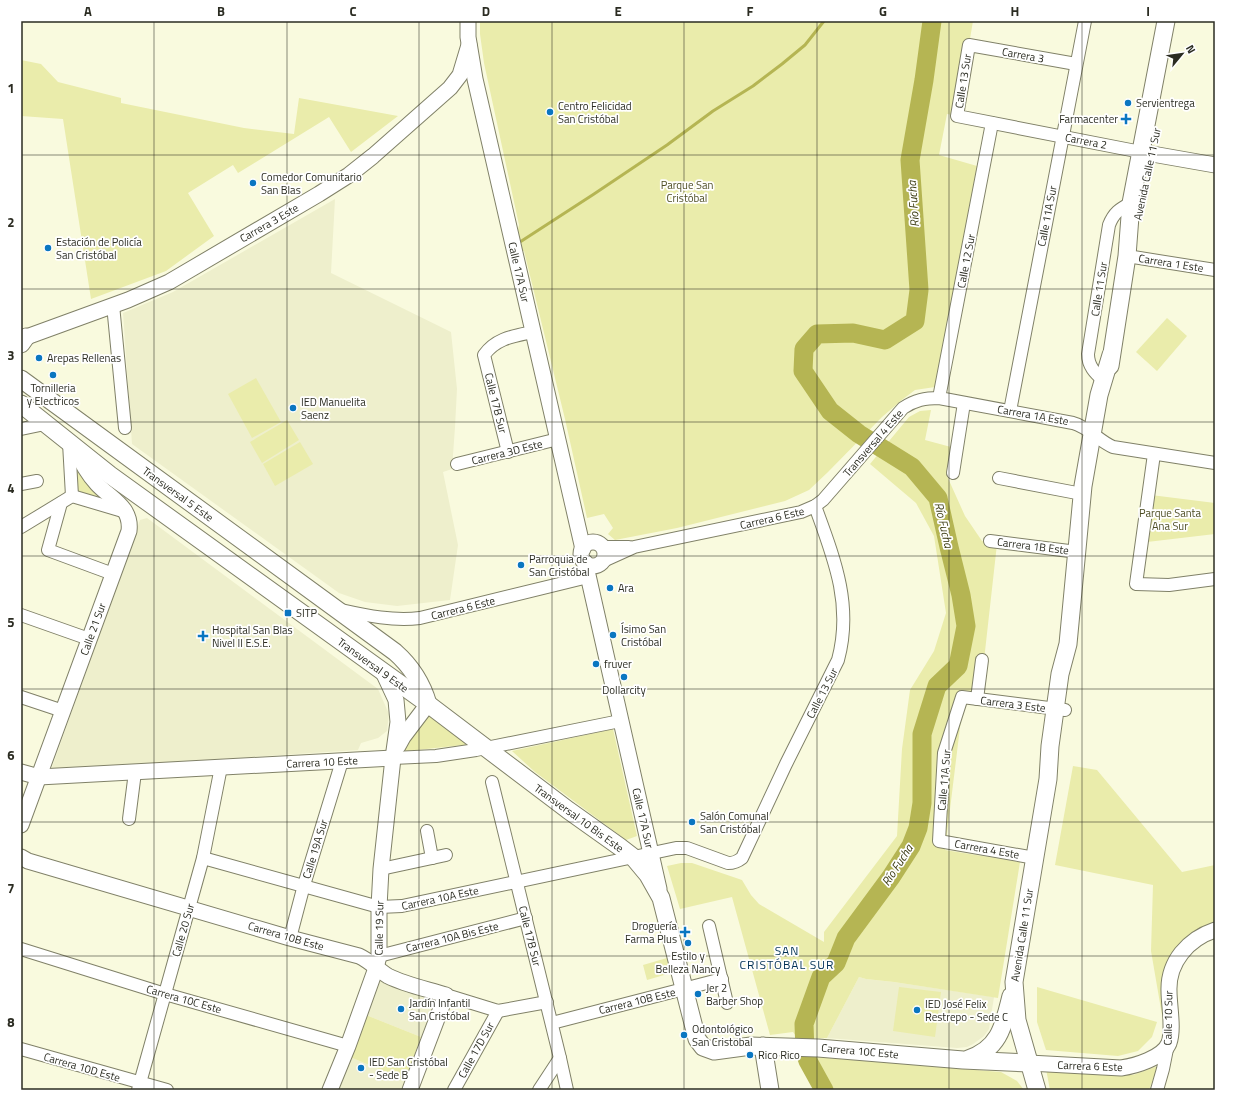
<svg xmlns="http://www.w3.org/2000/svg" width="1236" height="1111" viewBox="0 0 1236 1111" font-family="'Titillium Web',sans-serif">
<rect width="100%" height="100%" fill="#f9fade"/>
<g fill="#eeefcc">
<polygon points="335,199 331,273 451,332 457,389 455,427 452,469 443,472 458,545 450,600 397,606 365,602 339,593 132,444 123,313 173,292"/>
<polygon points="147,518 378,689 389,714 387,731 378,738 361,743 358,750 51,770 140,520"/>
<polygon points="859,977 866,979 894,982 994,997 989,1029 984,1036 973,1044 967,1047 957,1048 827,1038"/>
<polygon points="380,980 435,1002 421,1037 366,1015"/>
<polygon points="350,1057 405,1080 401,1090 336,1090"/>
</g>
<g fill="#eaecab">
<polygon points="480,21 973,21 957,116 947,114 939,155 977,166 935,387 915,390 903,399 882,417 828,472 809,490 785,501 677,528 615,540 608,534 613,528 604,514 587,518 565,419 524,251 519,251 516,238 519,225 484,63 480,34"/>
<polygon points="21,60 41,64 58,82 121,98 121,103 244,128 294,134 299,98 398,116 351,152 329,117 238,173 233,165 188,193 214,236 166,271 91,299 63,119 21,116"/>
<polygon points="1167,318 1187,336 1157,371 1136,352"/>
<polygon points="256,378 281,422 252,438 228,394"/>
<polygon points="931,410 925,440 951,447 947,476 965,516 982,541 997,544 980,696 964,695 945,850 1020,862 998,998 894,982 866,979 859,977 827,1038 798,1039 793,1032 770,1035 732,897 680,909 667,866 681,863 692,863 742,880 751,895 759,904 824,942 824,932 897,836 902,749 910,690 934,651 946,613 934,536 916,503 870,464 909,417 920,411"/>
<polygon points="287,420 299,440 262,463 250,442"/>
<polygon points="300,442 313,464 275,486 263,464"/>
<polygon points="75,467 113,506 75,492"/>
<polygon points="1151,495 1215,503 1215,534 1147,542"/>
<polygon points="429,714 472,744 399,752"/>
<polygon points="613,729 637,836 626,840 535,772 512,751"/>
<polygon points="1073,766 1097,770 1182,872 1215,865 1215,922 1199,929 1163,979 1162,1015 1151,951 1153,885 1055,865"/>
<polygon points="667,958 671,973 647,980 643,965"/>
<polygon points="899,987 941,992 935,1037 893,1031"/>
<polygon points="1037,987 1157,1022 1152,1037 1138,1051 1118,1056 1046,1050 1037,1022"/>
<polygon points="366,1015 421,1037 405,1080 350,1057"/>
<polygon points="803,1056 1001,1072 1017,1081 1024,1090 819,1090 809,1075"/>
<polygon points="1158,1066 1149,1090 1050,1090 1046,1069 1133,1075"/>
</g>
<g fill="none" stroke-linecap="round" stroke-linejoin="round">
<polyline stroke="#b5b553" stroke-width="3" points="520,242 594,194 667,145 713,111 753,86 782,64 805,45 824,21"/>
<polyline stroke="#b5b553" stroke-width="19" points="824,1090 808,1061 805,1052 804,1024 821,977 836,963 846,938 891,877 911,846 918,828 922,803 922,734 937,686 958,666 966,626 961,595 949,547 938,498 912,467 859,434 830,411 803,371 804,349 817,334 853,333 885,340 915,321 919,290 910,160 924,80 932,21"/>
<g stroke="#808168" stroke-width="14">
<g id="minor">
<polyline points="1076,64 969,45 957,116 1141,152"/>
<polyline points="1127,256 1215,270"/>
<polyline points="113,305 125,428"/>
<path d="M1103,380c-8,-7 -15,-14 -15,-26l21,-129c5,-13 11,-16 22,-22"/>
<polyline points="939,398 992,123"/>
<polyline points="1010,411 1085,21"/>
<polyline points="21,429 45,424"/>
<polyline points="69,443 72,496"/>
<path d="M508,452l-24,-97c12,-17 30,-19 49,-23"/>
<polyline points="1154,454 1136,584 1169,585 1215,579"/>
<polyline points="457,464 558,439"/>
<polyline points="953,473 964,403"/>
<polyline points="999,478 1082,494"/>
<polyline points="21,484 37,481"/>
<polyline points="61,503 48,550 113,574"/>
<polyline points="21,527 72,496 126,512"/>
<polyline points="990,541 1077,552"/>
<polyline points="603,547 629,547"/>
<path d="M603,561l31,-14 167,-35 14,-6 8,-6 80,-92c12,-8 22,-10 36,-10l134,25c15,4 26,18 40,24l102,16"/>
<path d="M341,610c27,6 52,11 79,8l168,-41"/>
<polyline points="21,615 89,639"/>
<polyline points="21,697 63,711"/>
<polyline points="977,699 982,660"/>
<polyline points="393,758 436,756 476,750 620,721"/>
<polyline points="492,782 560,1058 567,1090"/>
<polyline points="129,819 135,772"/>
<polyline points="427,831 432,858"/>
<path d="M203,858l176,49 23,-1 274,-58h11l41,15c6,0 9,-1 14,-5l44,-94 52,-104c15,-55 -4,-102 -23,-154"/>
<polyline points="1035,858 939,841 944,753 962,697 1065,710"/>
<polyline points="381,869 446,855"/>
<polyline points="709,926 727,1003"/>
<polyline points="290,938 304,885 342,761"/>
<polyline points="21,949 165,994 348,1046"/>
<polyline points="379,956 526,918"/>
<polyline points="446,995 498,1011 547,1002"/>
<polyline points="552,1023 722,979"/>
<polyline points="21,1049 167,1090"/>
<polyline points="138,1090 203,858 221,767"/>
<polyline points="454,1090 498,1011"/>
<polyline points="539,1090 560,1058"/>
<polyline points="1157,1090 1163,1069 1168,1044"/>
</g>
</g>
<g stroke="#808168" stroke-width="17">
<g id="tertiary">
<polyline points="468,21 468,37 475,79 583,549"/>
<polyline points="1141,152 1215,165"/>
<polyline points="21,339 128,300 169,282 319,194 349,175 373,156 450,88 460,75 469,45"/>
<circle cx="593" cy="554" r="12"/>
<polyline points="585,562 659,889"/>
<polyline points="398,746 403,737 428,704"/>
<polyline points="21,772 39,777 393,758"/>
<path d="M21,825l108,-294c3,-24 -18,-32 -32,-47 -10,-11 -17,-24 -23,-37"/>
<path d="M21,857l7,4 262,77 69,18c11,5 19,14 29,20 18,9 39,13 58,19l-36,95"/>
<path d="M1029,1063l92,5c14,-2 42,-10 48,-25 5,-14 0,-37 0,-52 -1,-29 19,-52 46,-61"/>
<polyline points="330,1090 348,1046 376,968 379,956 379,907 381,869 393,758 398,722 396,700 383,672"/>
</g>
</g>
<g stroke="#808168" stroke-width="19">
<g id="secondary">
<polyline points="21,344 26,337"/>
<polyline points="1110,366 1127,256 1131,203 1166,21"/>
<path d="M21,379l374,273c17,15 27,31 33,52"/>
<polyline points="21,404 110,475 428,704 568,810 620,847 633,857 648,875 661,898 697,1039 703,1047 714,1051 751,1046 818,1048 963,1060 1029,1063"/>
<polyline points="763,1046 770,1090"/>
<path d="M968,1059c32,-10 36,-35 43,-63"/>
<polyline points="1037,1090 1017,1020 1014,982 1048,779 1050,746 1060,674 1068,644 1083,486 1099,395 1111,355"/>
</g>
</g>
<use href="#minor" stroke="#fff" stroke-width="12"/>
<use href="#tertiary" stroke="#fff" stroke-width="15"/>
<use href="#secondary" stroke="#fff" stroke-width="17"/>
</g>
<path fill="none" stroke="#2b2c22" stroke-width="1" stroke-opacity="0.55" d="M154,21v1069M287,21v1069M419,21v1069M552,21v1069M684,21v1069M817,21v1069M949,21v1069M1082,21v1069M21,155h1194M21,289h1194M21,422h1194M21,556h1194M21,689h1194M21,822h1194M21,956h1194"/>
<g fill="#0a76c1" stroke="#fff" stroke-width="1.5">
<circle cx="1128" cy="103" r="4"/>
<circle cx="550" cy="112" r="4"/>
<path d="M1124 113h4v4h4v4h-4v4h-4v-4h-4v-4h4z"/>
<circle cx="253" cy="183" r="4"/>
<circle cx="48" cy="248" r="4"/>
<circle cx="39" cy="358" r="4"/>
<circle cx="53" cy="375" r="4"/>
<circle cx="293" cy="408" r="4"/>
<circle cx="521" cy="565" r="4"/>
<circle cx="610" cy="588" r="4"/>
<rect x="284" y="609" width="8" height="8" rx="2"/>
<circle cx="613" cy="635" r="4"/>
<path d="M201 630h4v4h4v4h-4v4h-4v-4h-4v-4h4z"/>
<circle cx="596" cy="664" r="4"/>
<circle cx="624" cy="677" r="4"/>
<circle cx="692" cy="822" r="4"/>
<path d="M683 926h4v4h4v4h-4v4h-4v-4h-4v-4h4z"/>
<circle cx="688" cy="943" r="4"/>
<circle cx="698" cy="994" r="4"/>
<circle cx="401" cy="1009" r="4"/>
<circle cx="917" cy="1010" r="4"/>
<circle cx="684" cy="1035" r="4"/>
<circle cx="750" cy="1055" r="4"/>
<circle cx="361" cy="1068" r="4"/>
</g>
<g text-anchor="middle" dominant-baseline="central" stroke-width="3.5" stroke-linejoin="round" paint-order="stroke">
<g font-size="11" fill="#2b2c22" stroke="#fff">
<text transform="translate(1023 55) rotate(10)">Carrera 3</text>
<text transform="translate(963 81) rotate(-81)">Calle 13 Sur</text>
<text transform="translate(1086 141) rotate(11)">Carrera 2</text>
<text transform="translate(1147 174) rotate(-78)">Avenida Calle 11 Sur</text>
<text transform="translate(1047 216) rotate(-79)">Calle 11A Sur</text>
<text transform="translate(269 223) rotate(-30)">Carrera 3 Este</text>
<text transform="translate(966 261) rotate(-79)">Calle 12 Sur</text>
<text transform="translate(1171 263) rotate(9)">Carrera 1 Este</text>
<text transform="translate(519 272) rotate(77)">Calle 17A Sur</text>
<text transform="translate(1099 289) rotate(-81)">Calle 11 Sur</text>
<text transform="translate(496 403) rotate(76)">Calle 17B Sur</text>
<text transform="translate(1033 415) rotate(10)">Carrera 1A Este</text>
<text transform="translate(873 443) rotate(-49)">Transversal 4 Este</text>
<text transform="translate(507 452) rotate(-14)">Carrera 3D Este</text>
<text transform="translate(178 494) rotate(36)">Transversal 5 Este</text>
<text transform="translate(772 518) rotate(-13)">Carrera 6 Este</text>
<text transform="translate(1033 546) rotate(7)">Carrera 1B Este</text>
<text transform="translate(463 608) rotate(-14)">Carrera 6 Este</text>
<text transform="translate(93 629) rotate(-70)">Calle 21 Sur</text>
<text transform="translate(373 665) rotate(36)">Transversal 9 Este</text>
<text transform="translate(822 693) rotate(-63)">Calle 13 Sur</text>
<text transform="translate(1013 704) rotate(7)">Carrera 3 Este</text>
<text transform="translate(322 762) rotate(-3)">Carrera 10 Este</text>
<text transform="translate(944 780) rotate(-85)">Calle 11A Sur</text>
<text transform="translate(579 818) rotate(36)">Transversal 10 Bis Este</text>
<text transform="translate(643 818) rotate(77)">Calle 17A Sur</text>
<text transform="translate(315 849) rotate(-73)">Calle 19A Sur</text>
<text transform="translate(987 849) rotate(10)">Carrera 4 Este</text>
<text transform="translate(440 898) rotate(-12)">Carrera 10A Este</text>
<text transform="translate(379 928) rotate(-89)">Calle 19 Sur</text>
<text transform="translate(183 930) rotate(-74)">Calle 20 Sur</text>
<text transform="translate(1022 935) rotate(-81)">Avenida Calle 11 Sur</text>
<text transform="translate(286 936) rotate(16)">Carrera 10B Este</text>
<text transform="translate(530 936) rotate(76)">Calle 17B Sur</text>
<text transform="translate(452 937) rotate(-14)">Carrera 10A Bis Este</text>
<text transform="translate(184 999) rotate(16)">Carrera 10C Este</text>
<text transform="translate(637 1001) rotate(-14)">Carrera 10B Este</text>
<text transform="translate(1168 1018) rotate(-89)">Calle 10 Sur</text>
<text transform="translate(476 1050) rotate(-61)">Calle 17D Sur</text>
<text transform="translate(860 1051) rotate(5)">Carrera 10C Este</text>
<text transform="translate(1090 1066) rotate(2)">Carrera 6 Este</text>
<text transform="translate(82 1067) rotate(16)">Carrera 10D Este</text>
</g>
<g font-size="11" fill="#2b2c22" stroke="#fff" text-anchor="start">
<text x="1136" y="103">Servientrega</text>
<text x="558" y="106">Centro Felicidad<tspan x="558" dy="13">San Cristóbal</tspan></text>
<text x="1118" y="119" text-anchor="end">Farmacenter</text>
<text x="261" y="177">Comedor Comunitario<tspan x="261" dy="13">San Blas</tspan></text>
<text x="56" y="242">Estación de Policía<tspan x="56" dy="13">San Cristóbal</tspan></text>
<text x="47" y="358">Arepas Rellenas</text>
<text x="53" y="388" text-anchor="middle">Tornilleria<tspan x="53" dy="13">y Electricos</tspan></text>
<text x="301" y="402">IED Manuelita<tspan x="301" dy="13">Saenz</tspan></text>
<text x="529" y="559">Parroquia de<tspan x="529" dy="13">San Cristóbal</tspan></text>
<text x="618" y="588">Ara</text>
<text x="296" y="613">SITP</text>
<text x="621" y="629">Ísimo San<tspan x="621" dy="13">Cristóbal</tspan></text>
<text x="212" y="630">Hospital San Blas<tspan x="212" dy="13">Nivel II E.S.E.</tspan></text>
<text x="604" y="664">fruver</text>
<text x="624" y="690" text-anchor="middle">Dollarcity</text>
<text x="700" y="816">Salón Comunal<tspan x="700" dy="13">San Cristóbal</tspan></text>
<text x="677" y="926" text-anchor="end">Droguería<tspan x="677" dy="13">Farma Plus</tspan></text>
<text x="688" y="956" text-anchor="middle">Estilo y<tspan x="688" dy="13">Belleza Nancy</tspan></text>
<text x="706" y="988">Jer 2<tspan x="706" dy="13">Barber Shop</tspan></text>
<text x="409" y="1003">Jardín Infantil<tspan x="409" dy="13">San Cristóbal</tspan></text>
<text x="925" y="1004">IED José Felix<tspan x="925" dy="13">Restrepo - Sede C</tspan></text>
<text x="692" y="1029">Odontológico<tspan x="692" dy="13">San Cristobal</tspan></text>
<text x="758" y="1055">Rico Rico</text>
<text x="369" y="1062">IED San Cristóbal<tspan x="369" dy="13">- Sede B</tspan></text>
</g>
<g font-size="11" fill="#4d4d24" stroke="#fff">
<text x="687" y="185">Parque San<tspan x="687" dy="13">Cristóbal</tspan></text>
<text x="1170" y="513">Parque Santa<tspan x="1170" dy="13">Ana Sur</tspan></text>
</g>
<g font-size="12" font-style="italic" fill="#39390f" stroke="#fff">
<text transform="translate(913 204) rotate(-94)">Río Fucha</text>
<text transform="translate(944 525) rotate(77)">Río Fucha</text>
<text transform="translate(897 865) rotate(-57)">Río Fucha</text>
</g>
<g font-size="12" letter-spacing="1" fill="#003054" stroke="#fff">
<text x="787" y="950">SAN<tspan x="787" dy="14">CRISTÓBAL SUR</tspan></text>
</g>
</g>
<rect width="1236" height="1111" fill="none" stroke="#ffffff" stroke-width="44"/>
<g transform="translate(1182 54) rotate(61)" stroke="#ffffff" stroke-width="3" paint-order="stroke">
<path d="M0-3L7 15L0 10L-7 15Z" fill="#2b2c22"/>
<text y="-6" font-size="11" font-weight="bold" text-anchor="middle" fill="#2b2c22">N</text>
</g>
<rect x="22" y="22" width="1192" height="1067" fill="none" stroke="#2b2c22" stroke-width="1.5"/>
<g font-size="13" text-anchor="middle" font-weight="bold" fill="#2b2c22">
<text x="88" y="16">A</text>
<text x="221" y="16">B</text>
<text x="353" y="16">C</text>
<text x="486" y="16">D</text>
<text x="618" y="16">E</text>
<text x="750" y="16">F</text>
<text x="883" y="16">G</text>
<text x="1015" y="16">H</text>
<text x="1148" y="16">I</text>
<text x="11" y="93">1</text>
<text x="11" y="227">2</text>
<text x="11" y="360">3</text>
<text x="11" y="493">4</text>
<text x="11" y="627">5</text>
<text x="11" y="760">6</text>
<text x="11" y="893">7</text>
<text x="11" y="1027">8</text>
</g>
</svg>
